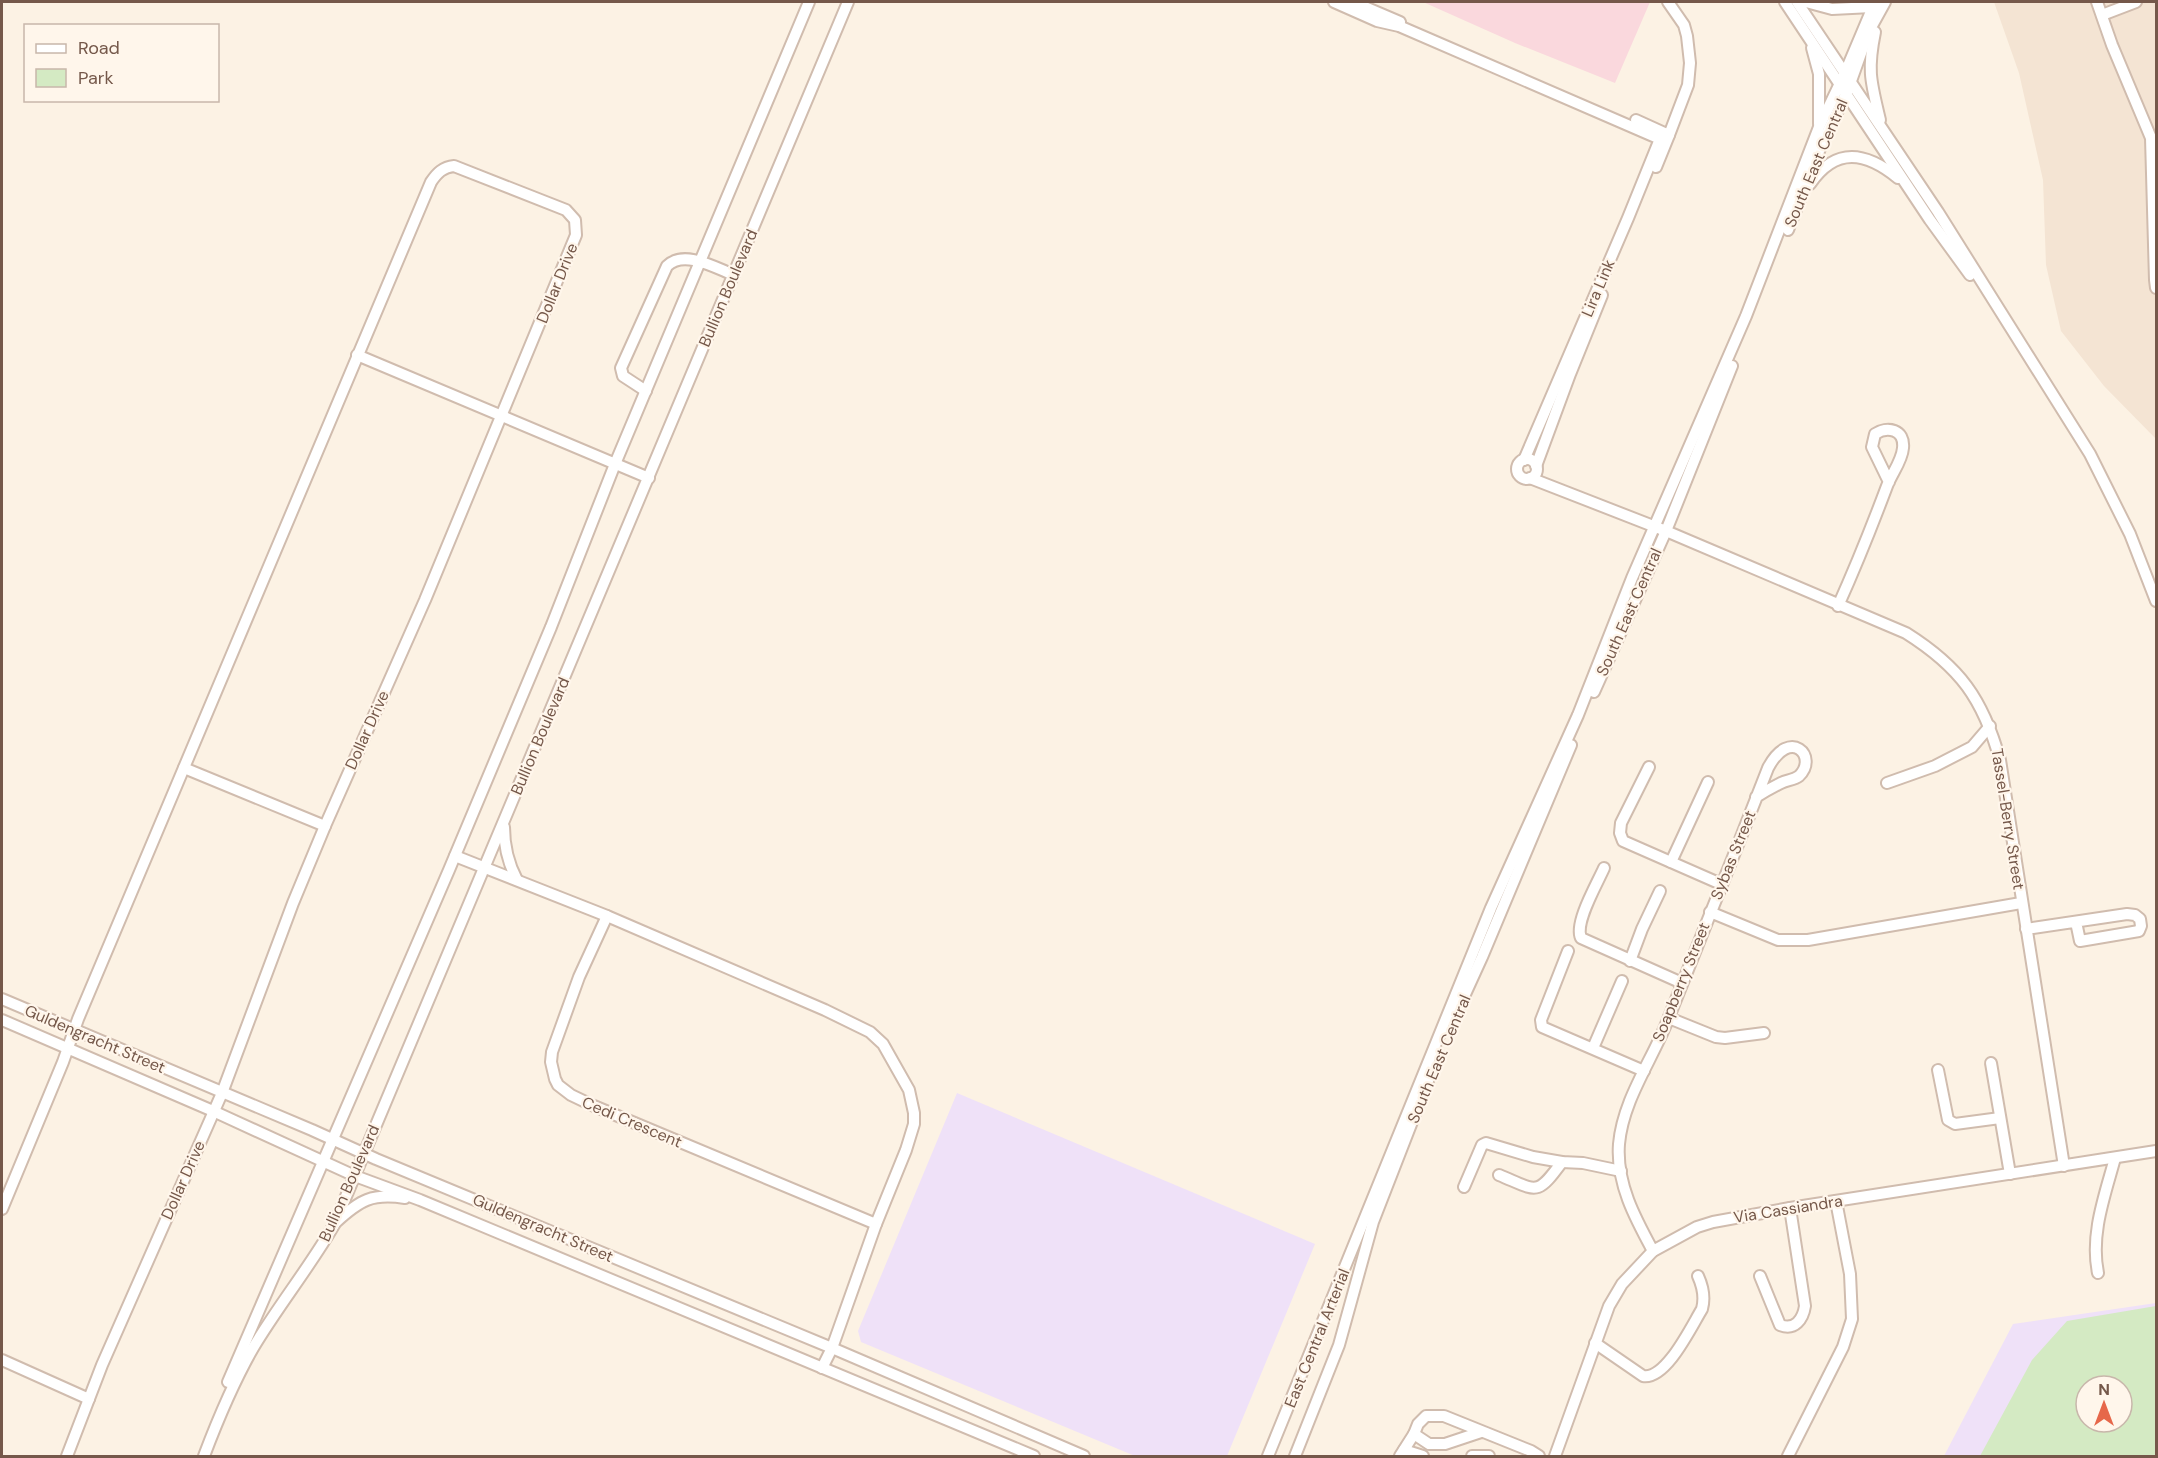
<svg xmlns="http://www.w3.org/2000/svg" width="2158" height="1458" viewBox="0 0 2158 1458" font-family="'DM Sans',sans-serif">
<rect width="100%" height="100%" fill="#fcf2e4"/>
<polygon fill="#f4e4d3" points="1994,2 2156,2 2156,439 2104,386 2061,331 2046,265 2043,180 2019,73"/>
<g fill="#efe1f8" fill-rule="evenodd">
<polygon points="957,1093 1315,1244 1227,1456 1135,1456 861,1342 858,1331"/>
<path d="M2156,1303v153h-212l69,-132zM2086,1386h36v36h-36z"/>
</g>
<polygon fill="#fad8dd" points="1423,2 1650,2 1615,83 1515,43"/>
<path fill="#d4eac3" fill-rule="evenodd" d="M2156,1306v150h-176l52,-96 35,-39zM2086,1386h36v36h-36z"/>
<g fill="none" stroke-linecap="round" stroke-linejoin="round">
<g stroke="#d0bcae" stroke-width="14">
<g id="minor">
<polyline points="1334,2 1377,21 1399,26 1660,139 1628,218 1524,460"/>
<polyline points="1353,2 1400,22"/>
<polyline points="1668,2 1684,25 1687,36 1690,63 1688,85 1669,135"/>
<polyline points="1785,2 1930,220 1970,275"/>
<polyline points="1797,2 1938,212 2090,454 2130,534 2156,601"/>
<polyline points="1806,2 1832,9 1872,7"/>
<polyline points="2097,2 2112,45 2151,138 2155,280 2156,288"/>
<polyline points="2102,15 2136,2"/>
<path d="M1875,32c-8,39 -4,50 5,88"/>
<polyline points="1812,48 1819,74 1819,124"/>
<polyline points="1636,120 1669,135 1656,167"/>
<path d="M1810,184c26,-38 56,-32 88,-6"/>
<polyline points="1788,230 1823,141 1847,92 1869,31 1885,2"/>
<polyline points="357,355 649,478"/>
<path d="M646,391l-23,-15 -2,-8 46,-102c17,-17 49,2 67,9"/>
<circle cx="1527" cy="469" r="10"/>
<polyline points="1536,466 1570,374 1602,295"/>
<path d="M1530,478l136,53 240,102c54,34 77,66 94,127l64,406"/>
<path d="M1838,606c18,-40 34,-80 49,-120 5,-13 15,-25 16,-38 2,-19 -16,-22 -28,-14l-3,13 17,35"/>
<polyline points="1594,692 1666,531 1732,366"/>
<polyline points="1649,767 1621,823 1620,833 1623,841 1721,884"/>
<polyline points="184,768 325,826"/>
<polyline points="1887,783 1935,766 1972,747 1990,726"/>
<path d="M504,827c0,20 4,36 13,53"/>
<polyline points="455,856 607,916 825,1010 870,1032 883,1044 909,1090 914,1113 914,1124 906,1150 876,1224 832,1348 822,1368"/>
<polyline points="1671,862 1708,782"/>
<path d="M1604,868c-7,16 -30,55 -23,70l101,45"/>
<polyline points="1710,912 1778,940 1808,940 2021,903"/>
<polyline points="607,916 579,977 552,1052 551,1062 555,1079 558,1085 571,1095 594,1106 876,1224"/>
<polyline points="2026,929 2127,914 2135,915 2140,919 2141,926 2139,931 2080,941 2076,922"/>
<polyline points="1568,951 1541,1020 1542,1027 1644,1071"/>
<polyline points="1630,961 1642,929 1660,891"/>
<polyline points="2,999 312,1130 376,1159 832,1348 1084,1456"/>
<polyline points="1456,1014 1482,957 1571,745"/>
<polyline points="1669,1018 1716,1037 1725,1038 1764,1033"/>
<polyline points="2,1020 213,1111 355,1176 420,1200 1034,1456"/>
<polyline points="1593,1048 1622,981"/>
<polyline points="1991,1063 2010,1174"/>
<polyline points="1938,1070 1948,1120 1955,1124 2000,1118"/>
<path d="M1499,1175c39,16 37,22 63,-13"/>
<polyline points="1464,1187 1482,1145 1486,1143 1533,1157 1562,1162 1583,1163 1621,1171"/>
<path d="M2,1209l61,-147 15,-43 353,-837c6,-9 12,-15 23,-16l112,44 9,10 1,15 -151,365 -100,226 -32,77 -71,190 -120,272 -35,91"/>
<path d="M336,1222c24,-22 36,-29 69,-24"/>
<path d="M1653,1251c-18,-33 -37,-68 -34,-107 4,-44 32,-82 48,-122 34,-84 68,-169 101,-254 22,-42 51,-11 31,8 -5,4 -12,4 -18,7 -8,4 -17,9 -25,14"/>
<path d="M2098,1273c-8,-39 7,-78 17,-115"/>
<path d="M1760,1276l20,49c15,6 23,-6 25,-19l-15,-98"/>
<path d="M1595,1343l48,33c23,4 48,-49 59,-67 3,-11 1,-22 -4,-33"/>
<polyline points="2,1360 89,1399"/>
<polyline points="228,1382 449,870 551,627 615,464 809,2"/>
<polyline points="1481,1432 1445,1444 1429,1444 1414,1434 1418,1424 1426,1416 1444,1416 1531,1451 1539,1456"/>
<polyline points="1404,1450 1423,1456"/>
<path d="M204,1456c14,-37 29,-73 49,-108 25,-42 56,-80 81,-123l514,-1223"/>
<polyline points="1268,1456 1491,908 1578,715 1632,578 1746,316 1819,127 1845,73 1875,2"/>
<polyline points="1295,1456 1339,1345 1373,1222 1431,1073"/>
<polyline points="1400,1456 1414,1434"/>
<polyline points="1472,1456 1489,1456"/>
<polyline points="1555,1456 1609,1306 1622,1284 1653,1251 1697,1227 1713,1222 1790,1208 2156,1151"/>
<polyline points="1788,1456 1843,1347 1852,1319 1850,1274 1836,1201"/>
</g>
</g>
<use href="#minor" stroke="#fff" stroke-width="10"/>
</g>
<g text-anchor="middle" dominant-baseline="central" stroke-width="4.5" stroke-linejoin="round" paint-order="stroke">
<g font-size="16" fill="#75584a" stroke="#fff6eb">
<text transform="translate(1816 163) rotate(-67)">South East Central</text>
<text transform="translate(557 283) rotate(-68)">Dollar Drive</text>
<text transform="translate(728 288) rotate(-67)">Bullion Boulevard</text>
<text transform="translate(1598 288) rotate(-67)">Lira Link</text>
<text transform="translate(1629 612) rotate(-66)">South East Central</text>
<text transform="translate(367 730) rotate(-66)">Dollar Drive</text>
<text transform="translate(540 736) rotate(-67)">Bullion Boulevard</text>
<text transform="translate(2008 819) rotate(81)">Tassel-Berry Street</text>
<text transform="translate(1733 855) rotate(-68)">Sybas Street</text>
<text transform="translate(1681 982) rotate(-68)">Soapberry Street</text>
<text transform="translate(95 1039) rotate(23)">Guldengracht Street</text>
<text transform="translate(1439 1059) rotate(-67)">South East Central</text>
<text transform="translate(632 1122) rotate(23)">Cedi Crescent</text>
<text transform="translate(183 1180) rotate(-66)">Dollar Drive</text>
<text transform="translate(349 1183) rotate(-66)">Bullion Boulevard</text>
<text transform="translate(1788 1209) rotate(-9)">Via Cassiandra</text>
<text transform="translate(543 1228) rotate(23)">Guldengracht Street</text>
<text transform="translate(1317 1338) rotate(-68)">East Central Arterial</text>
</g>
</g>
<rect width="2158" height="1458" fill="none" stroke="#75584a" stroke-width="6"/>
<rect x="24" y="24" width="195" height="78" fill="#fff6eb" stroke="#c8b7ab" stroke-width="1.5"/>
<rect x="36" y="44" width="30" height="9" fill="#ffffff" stroke="#c8b7ab" stroke-width="1.5"/>
<text x="78" y="54" font-size="18" fill="#75584a">Road</text>
<rect x="36" y="69" width="30" height="18" fill="#d4eac3" stroke="#c8b7ab" stroke-width="1.5"/>
<text x="78" y="84" font-size="18" fill="#75584a">Park</text>
<g transform="translate(2104 1404)"><circle r="28" fill="#fff6eb" stroke="#c8b7ab" stroke-width="1.5"/>
<path d="M0-4.5L10 22L0 15L-10 22Z" fill="#e6674a"/>
<text y="-9" font-size="16" font-weight="bold" text-anchor="middle" fill="#75584a">N</text>
</g>
</svg>
